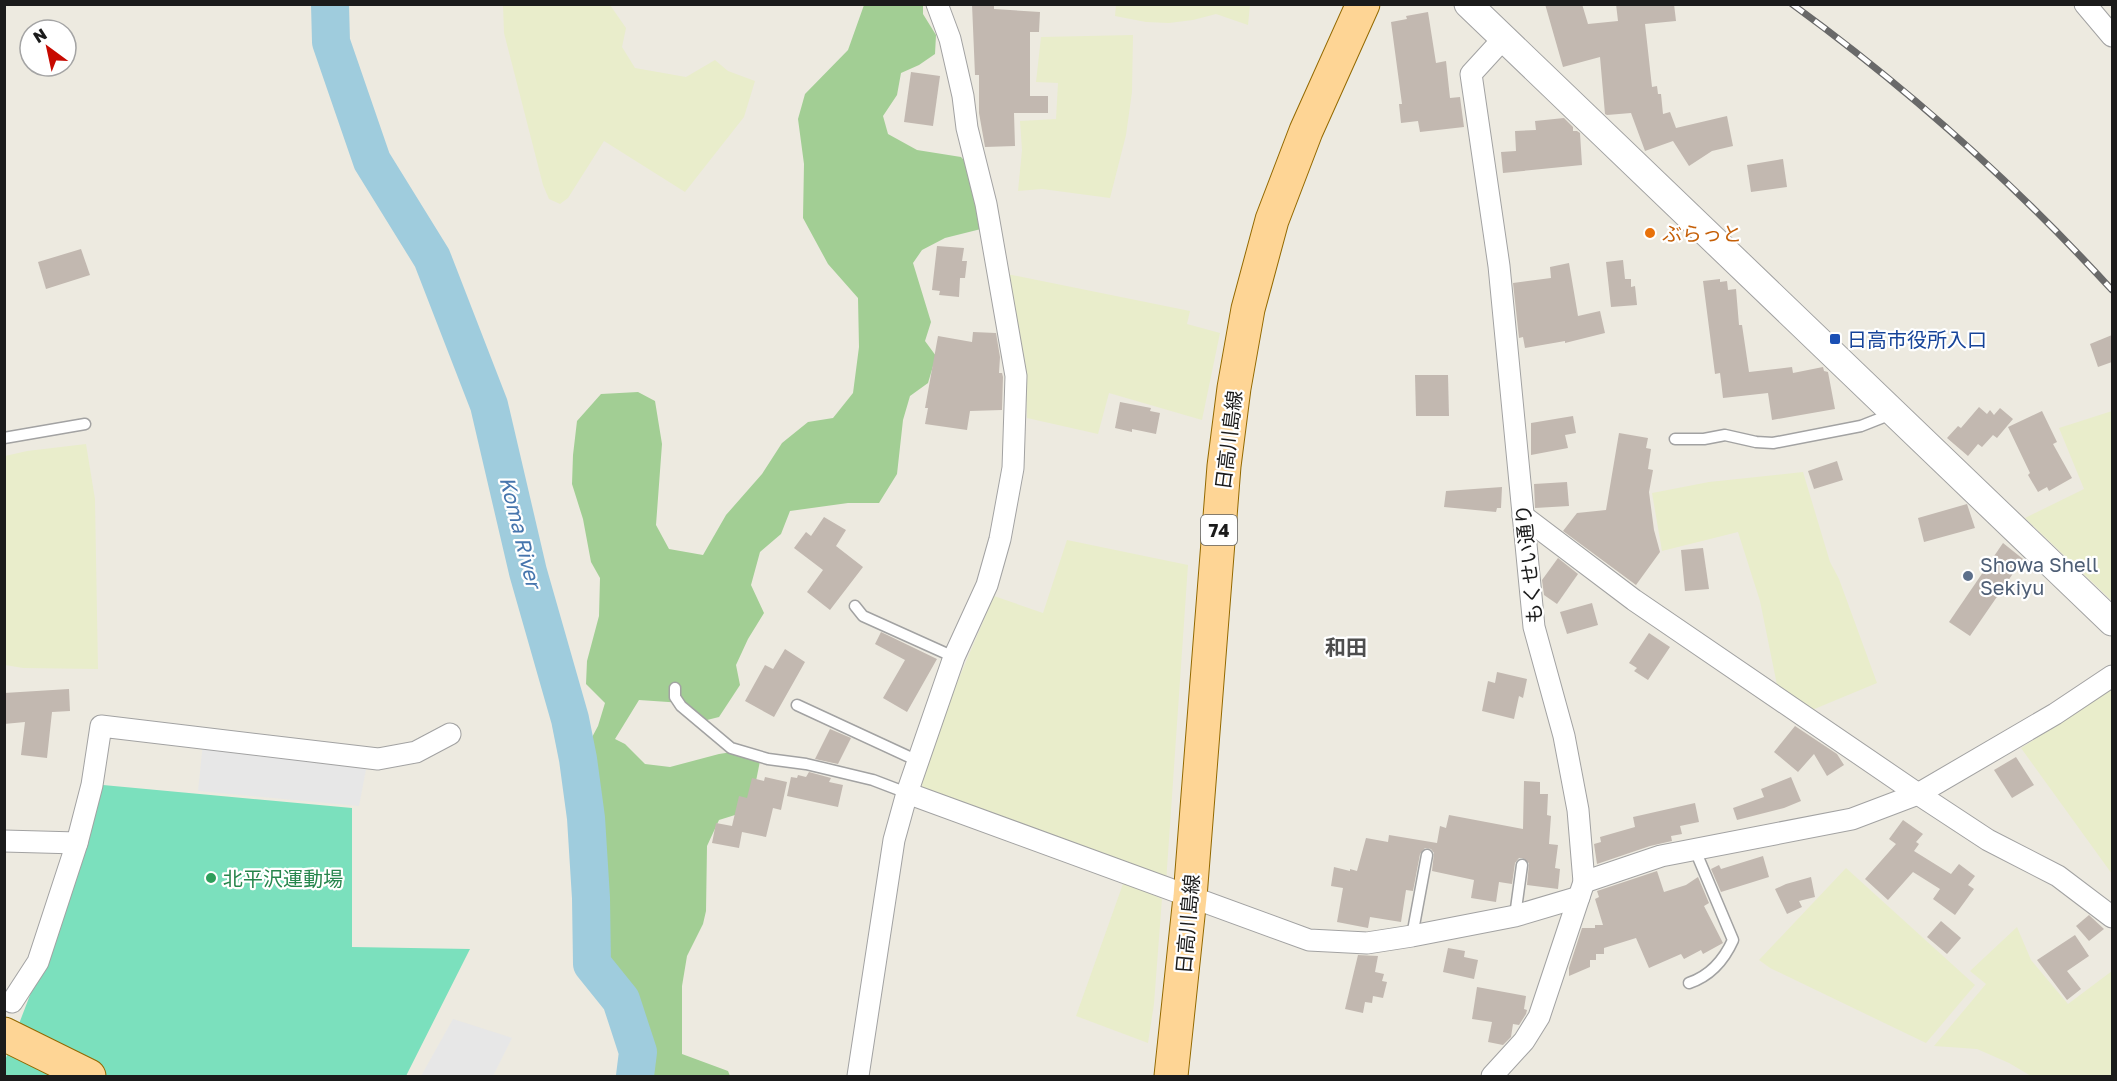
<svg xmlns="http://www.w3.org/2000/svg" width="2117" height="1081" viewBox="0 0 2117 1081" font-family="'Golos Text','Noto Sans JP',sans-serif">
<rect width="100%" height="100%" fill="#edeae0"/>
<g fill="#e9edcb">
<polygon points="503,5 610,5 626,28 622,47 635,68 686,77 715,60 728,71 755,81 744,117 685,192 604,141 568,198 560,204 549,199 543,185 504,33"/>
<polygon points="1116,5 1116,4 1250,5 1248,25 1216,14 1193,20 1169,23 1146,22 1115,16"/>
<polygon points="1133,35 1132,92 1126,135 1110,198 1042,189 1018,191 1022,150 1020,121 1056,119 1058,83 1036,82 1041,37"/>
<polygon points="1007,274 1190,311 1187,324 1220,333 1202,420 1109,393 1098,434 1027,418 1025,361"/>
<polygon points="2112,411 2112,601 2025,518 2084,489 2059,428"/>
<polygon points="86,444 95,499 98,669 23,668 5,665 5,456 27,451"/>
<polygon points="1803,472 1830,562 1839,579 1877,683 1812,710 1777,685 1760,601 1738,532 1662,551 1652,493 1709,482"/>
<polygon points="1067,540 1188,565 1166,883 926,794 920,781 956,685 994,596 1043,613"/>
<polygon points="2112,686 2112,874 2021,748 2081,710"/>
<polygon points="1846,868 1975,985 1926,1043 1770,968 1759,960"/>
<polygon points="1124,881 1162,899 1154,1004 1148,1043 1076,1016"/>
<polygon points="2017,927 2031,960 2068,1004 2112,971 2112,1076 2031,1076 2009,1063 1977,1049 1934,1046 1986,984 1970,971"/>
</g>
<polygon fill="#a2ce94" points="864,5 923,5 923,14 936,35 935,54 919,65 901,73 897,95 883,116 888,134 917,150 961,157 973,170 981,229 945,238 922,250 913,263 931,322 925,341 936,356 928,383 910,396 903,420 897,474 879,503 848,503 790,511 781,534 760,552 751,585 764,613 748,639 736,665 740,685 719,717 703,721 683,703 639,700 615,739 625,744 645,764 670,767 719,754 738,751 760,761 752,801 735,815 719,820 707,846 706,911 703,924 687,956 682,986 682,1054 728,1071 730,1076 648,1076 646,1024 629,993 608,972 601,951 599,938 582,922 575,897 578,881 597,852 594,812 586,772 590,741 598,726 605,703 586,684 587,661 599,616 600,578 591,562 583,519 572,484 573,455 577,421 601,394 638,392 655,401 662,444 656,525 669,549 703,555 726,515 762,474 782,443 808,422 833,418 853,393 859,347 858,298 828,264 803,218 804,164 798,119 805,94 848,50"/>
<polygon fill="#7be0bd" points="103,785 352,808 352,947 470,949 406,1076 5,1076 4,1063 35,982"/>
<g fill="#e7e7e7">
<polygon points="203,743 367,764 359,806 198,791"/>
<polygon points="453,1019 512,1038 493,1076 421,1076"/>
</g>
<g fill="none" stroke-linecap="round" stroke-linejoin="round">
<polyline stroke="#9fccdd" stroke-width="38" points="330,4 331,42 372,161 432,258 489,405 528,572 570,719 578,759 586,818 591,898 592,964 621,1000 638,1052 635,1076"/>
</g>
<g fill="#c2b8b0">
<polygon points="972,4 994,4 994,9 1040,12 1039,32 1030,32 1030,96 1048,96 1048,113 1014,113 1015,146 985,147 979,113 979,75 975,75"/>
<polygon points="1545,4 1582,4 1588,24 1618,21 1616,4 1674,4 1676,21 1645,24 1652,87 1657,86 1658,94 1661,94 1663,114 1670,112 1676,128 1727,116 1733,146 1712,151 1689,166 1673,141 1645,151 1631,113 1607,115 1605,114 1600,57 1563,67"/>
<polygon points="1428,12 1436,63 1446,61 1450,98 1460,97 1464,127 1420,132 1418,121 1401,123 1399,104 1402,104 1391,22 1407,19 1406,16"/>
<polygon points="911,72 940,76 933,126 904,122"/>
<polygon points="1564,118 1573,127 1573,131 1577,131 1580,133 1582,165 1503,173 1501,152 1516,151 1515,131 1536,130 1535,121"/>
<polygon points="1783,159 1787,187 1751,192 1747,165"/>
<polygon points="937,246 964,248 962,261 967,261 965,278 960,278 959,297 939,295 940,291 932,290"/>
<polygon points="81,249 90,275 46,289 38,262"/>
<polygon points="1623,260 1625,279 1631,279 1631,287 1635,286 1637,305 1611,307 1606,262"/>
<polygon points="1569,263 1578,316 1600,311 1605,333 1565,343 1565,341 1525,348 1523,337 1519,338 1513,283 1551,278 1550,267"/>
<polygon points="1720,279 1720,282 1727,281 1728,290 1736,289 1739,325 1742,325 1749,372 1792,367 1793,373 1823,367 1824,371 1828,372 1835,409 1772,420 1768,393 1723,398 1720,373 1715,374 1703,281"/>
<polygon points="973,332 996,333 1000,357 999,373 1002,373 1003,377 1002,410 970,411 967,430 925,424 928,408 925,408 938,336 972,342"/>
<polygon points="2112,335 2112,362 2098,367 2090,344"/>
<polygon points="1415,375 1448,375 1449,416 1416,416"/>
<polygon points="1120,402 1151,408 1150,411 1160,413 1156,434 1132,429 1132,432 1115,428"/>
<polygon points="1979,407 1987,414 1990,410 1994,415 2000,408 2013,419 1997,438 1993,435 1982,447 1978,444 1968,456 1947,438 1958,426 1961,428"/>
<polygon points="2042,411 2057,442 2053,444 2072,478 2049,491 2047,487 2038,492 2028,475 2030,473 2008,427"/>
<polygon points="1573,416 1576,433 1565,435 1568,448 1531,455 1531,423"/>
<polygon points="1619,433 1648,438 1646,448 1651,449 1648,469 1653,470 1649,492 1654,530 1660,552 1636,585 1563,531 1577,513 1606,510"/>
<polygon points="1837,461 1843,480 1814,489 1808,471"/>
<polygon points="1567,482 1569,506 1535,508 1534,484"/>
<polygon points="1502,487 1501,508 1497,508 1496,512 1444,507 1446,491"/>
<polygon points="1967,504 1975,528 1924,542 1918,518"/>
<polygon points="824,517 846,530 836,546 863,567 830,610 807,592 823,570 794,548 806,532 811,536"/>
<polygon points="2003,543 2023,559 1970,636 1949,622"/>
<polygon points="1703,548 1709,589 1685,591 1681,550"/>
<polygon points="1558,558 1578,574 1557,604 1544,595 1542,580"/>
<polygon points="1592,603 1598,625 1567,634 1560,612"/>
<polygon points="881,632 937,659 907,712 883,698 905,660 875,644"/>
<polygon points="1649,633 1670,647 1648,680 1634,671 1637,668 1629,663"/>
<polygon points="785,649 805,662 774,717 745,701 765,665 773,669"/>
<polygon points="1497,672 1527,679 1523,698 1519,696 1514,719 1482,711 1488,681 1495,683"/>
<polygon points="69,689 70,711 52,712 47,758 21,755 25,722 4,724 4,693"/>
<polygon points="1795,726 1837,754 1844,765 1827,776 1814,754 1798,772 1774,752"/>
<polygon points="830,729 851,738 838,764 815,759"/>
<polygon points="2016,757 2034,785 2012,798 1994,770"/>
<polygon points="809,772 831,778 829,782 843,785 838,807 787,796 791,777 797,778 798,775 806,777"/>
<polygon points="765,777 787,782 781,810 773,808 766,837 742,832 739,848 712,843 716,823 732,826 739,796 747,798 752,778 764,781"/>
<polygon points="1791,777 1801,801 1784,808 1737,820 1733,808 1764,797 1761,789"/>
<polygon points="1524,781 1540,782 1540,794 1548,794 1547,815 1551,816 1549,844 1558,845 1555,868 1560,869 1558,889 1527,885 1529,863 1522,858 1519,858 1515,863 1512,884 1499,882 1496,902 1471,898 1474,880 1432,871 1434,853 1431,849 1425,848 1420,854 1413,891 1406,890 1401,922 1370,917 1368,928 1337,922 1343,888 1331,886 1334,867 1350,871 1350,869 1357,871 1366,838 1388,842 1389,835 1437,843 1440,826 1446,828 1449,815 1523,829"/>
<polygon points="1695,803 1699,822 1680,826 1682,834 1671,836 1672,841 1650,846 1597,864 1594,844 1601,842 1600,837 1635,827 1633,817"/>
<polygon points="1903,820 1923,834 1916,842 1919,844 1914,851 1951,874 1959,864 1975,876 1968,885 1974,889 1955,915 1933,899 1940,889 1913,872 1888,900 1865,879 1896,844 1889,839"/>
<polygon points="1763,856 1769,877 1721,892 1711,869 1719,865 1721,869"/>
<polygon points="1657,871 1664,892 1686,885 1698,877 1709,903 1704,906 1723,943 1703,954 1701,950 1684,959 1681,954 1649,968 1636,938 1604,948 1604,954 1596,954 1596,960 1590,960 1590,967 1569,976 1569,968 1582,928 1595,928 1595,925 1603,925 1595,899 1599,897 1597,891"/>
<polygon points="1811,877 1815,897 1799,901 1802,907 1787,914 1775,889 1786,884"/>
<polygon points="2089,915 2104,929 2089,941 2076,926"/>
<polygon points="1941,921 1961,938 1947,954 1927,937"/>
<polygon points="2075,935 2089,956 2067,971 2081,989 2067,1000 2037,960"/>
<polygon points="1448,948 1465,951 1464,957 1478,960 1474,979 1443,972"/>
<polygon points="1358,955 1378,956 1375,972 1384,974 1382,981 1387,982 1383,998 1373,996 1372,1003 1365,1002 1363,1013 1345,1009"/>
<polygon points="1477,987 1526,996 1524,1009 1527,1010 1526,1014 1519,1025 1513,1024 1511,1037 1503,1045 1488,1042 1492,1022 1472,1019"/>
</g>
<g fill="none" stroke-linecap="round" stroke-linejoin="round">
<g stroke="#a2a2a2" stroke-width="13">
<g id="service">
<polyline points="4,438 85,424"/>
<polyline points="1675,439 1704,439 1725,435 1756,442 1773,443 1861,426 1894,413"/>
<polyline points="855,606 863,616 954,657"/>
<polyline points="675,688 675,697 681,706 731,748 768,759 806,764 873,780 907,793"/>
<polyline points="797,705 918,761"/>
<polyline points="1515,916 1522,865"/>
<polyline points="1412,936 1427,855"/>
<path d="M1689,983c21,-7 35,-23 44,-43l-38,-90"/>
</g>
</g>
<g stroke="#a2a2a2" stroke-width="23">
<g id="minor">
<polyline points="2085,4 2112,36"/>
<polyline points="1523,516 1634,600 1918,794 1988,840 2058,876 2112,917"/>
<polyline points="907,793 1309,940 1367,943 1412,936 1515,916 1579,897"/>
<polyline points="4,841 77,843"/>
<polyline points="1584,882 1661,856 1852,819 1918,794 2055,714 2112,676"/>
<polyline points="12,1002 38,962 77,843 92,785 101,726 378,759 416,752 450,734"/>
<polyline points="858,1076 894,840 907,793 954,657 987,585 1000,539 1013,468 1016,376 986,204 967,128 963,96 950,39 937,4"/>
<polyline points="1492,1076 1524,1041 1539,1017 1584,882 1578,810 1564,736 1534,627 1499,266 1471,74 1503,39"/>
</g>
</g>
<g stroke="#a2a2a2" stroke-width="29">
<polyline id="tertiary" points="1468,4 2112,622"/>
</g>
<g stroke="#936900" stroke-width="35">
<g id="primary">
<polyline points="4,1034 89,1076"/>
<polyline points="1171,1076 1190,897 1224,466 1234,388 1248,309 1272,220 1306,131 1363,4"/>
</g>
</g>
<use href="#service" stroke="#fff" stroke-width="10"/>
<use href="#minor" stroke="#fff" stroke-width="21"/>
<use href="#tertiary" stroke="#fff" stroke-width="27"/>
<use href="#primary" stroke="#fed595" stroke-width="33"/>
<g stroke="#696969" stroke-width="7">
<path id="rail" d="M1792,4c118,86 222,179 320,286"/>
</g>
<use href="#rail" stroke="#fff" stroke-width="4.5" stroke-dasharray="14" stroke-linecap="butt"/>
</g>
<circle fill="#e8710a" stroke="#fff" stroke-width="2" cx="1650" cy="233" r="6"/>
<rect fill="#1a4fb4" stroke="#fff" stroke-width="2" x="1829" y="333" width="12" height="12" rx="3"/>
<circle fill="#5c6f8a" stroke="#fff" stroke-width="2" cx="1968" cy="576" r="6"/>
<circle fill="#2e9e5b" stroke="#fff" stroke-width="2" cx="211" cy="878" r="6"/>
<g text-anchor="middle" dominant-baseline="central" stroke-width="4.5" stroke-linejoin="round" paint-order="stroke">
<rect fill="#fff" stroke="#5f5f5f" stroke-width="1.5" x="1201" y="515" width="36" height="30" rx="4.5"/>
<g font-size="18" font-weight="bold" fill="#1b1b1b">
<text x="1219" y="530">74</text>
</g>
<g font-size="20" fill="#c56008" stroke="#fff" text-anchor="start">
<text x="1662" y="233">ぶらっと</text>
</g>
<g font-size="20" fill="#164399" stroke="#fff" text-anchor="start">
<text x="1847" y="339">日高市役所入口</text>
</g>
<g font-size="20" fill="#1b1b1b" stroke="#fff">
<text transform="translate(1228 440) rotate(-83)">日高川島線</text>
<text transform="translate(1528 564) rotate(-96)">もくせい通り</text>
<text transform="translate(1187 924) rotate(-85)">日高川島線</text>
</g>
<g font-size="20" fill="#4e5e75" stroke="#fff" text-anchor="start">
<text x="1980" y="564">Showa Shell<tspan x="1980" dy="23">Sekiyu</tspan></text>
</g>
<g font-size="20" fill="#27864d" stroke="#fff" text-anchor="start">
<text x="223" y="878">北平沢運動場</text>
</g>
<g font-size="21" font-style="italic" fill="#4675ad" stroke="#fff">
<text transform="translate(521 532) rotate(76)">Koma River</text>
</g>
<g font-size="21" font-weight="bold" fill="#4e4e4e" stroke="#fff">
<text x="1346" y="647">和田</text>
</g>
</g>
<rect width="2117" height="1081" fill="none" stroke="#1b1b1b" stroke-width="12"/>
<g transform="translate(48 48) rotate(327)"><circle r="28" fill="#ffffff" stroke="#a4a4a4" stroke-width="1.5"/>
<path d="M0-4.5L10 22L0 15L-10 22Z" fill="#c70900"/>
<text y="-9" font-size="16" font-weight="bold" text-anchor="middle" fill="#1b1b1b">N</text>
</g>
</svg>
